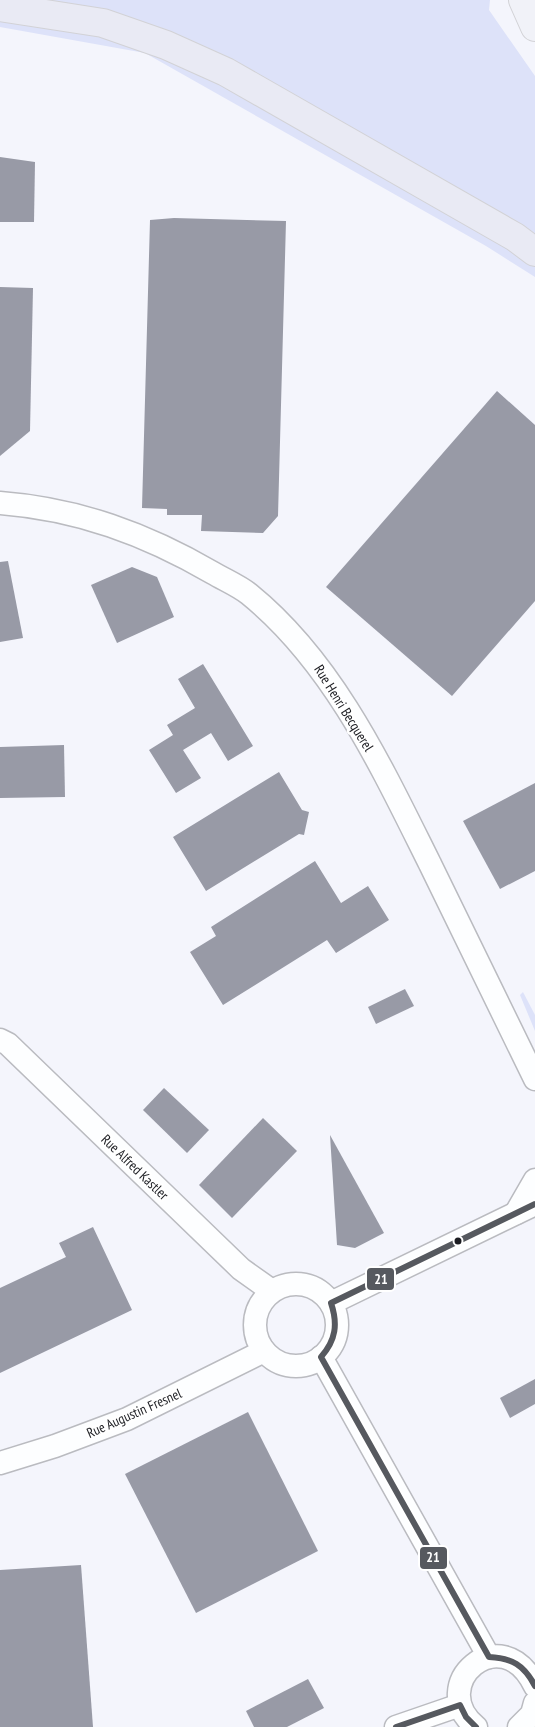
<svg xmlns="http://www.w3.org/2000/svg" width="535" height="1727" viewBox="0 0 535 1727" font-family="'PT Sans Narrow',sans-serif">
<rect width="100%" height="100%" fill="#f4f5fc"/>
<g fill="#dde2f9">
<polygon points="7,0 490,0 489,10 535,76 535,241 240,70"/>
<polygon points="0,21 97,29 162,51 535,261 535,277 486,246 145,53 0,27"/>
<polygon points="523,992 535,1015 535,1031 520,995"/>
</g>
<g fill="#989aa6">
<polygon points="0,157 35,162 34,222 0,222"/>
<polygon points="174,218 286,221 278,516 263,533 201,531 202,515 167,515 167,509 142,508 150,220"/>
<polygon points="0,287 33,288 30,431 0,456"/>
<polygon points="497,391 535,425 535,601 452,696 326,587"/>
<polygon points="8,561 23,638 0,642 0,562"/>
<polygon points="132,567 157,577 174,617 117,643 91,585"/>
<polygon points="203,664 253,746 228,761 211,733 183,750 201,778 176,793 149,750 173,735 167,725 195,708 178,679"/>
<polygon points="64,745 65,797 0,798 0,747"/>
<polygon points="279,772 302,810 309,812 304,835 299,834 206,891 173,837"/>
<polygon points="535,783 535,871 500,889 463,821"/>
<polygon points="315,861 341,903 368,886 389,920 336,953 327,940 223,1005 190,952 216,936 211,927"/>
<polygon points="405,989 414,1006 376,1024 368,1007"/>
<polygon points="164,1088 209,1130 187,1153 143,1110"/>
<polygon points="263,1118 297,1151 232,1218 199,1185"/>
<polygon points="330,1135 384,1233 355,1248 337,1245"/>
<polygon points="93,1227 132,1310 0,1373 0,1288 66,1257 59,1243"/>
<polygon points="535,1379 535,1404 510,1418 500,1398"/>
<polygon points="248,1412 318,1551 196,1613 125,1474"/>
<polygon points="81,1565 93,1727 0,1727 0,1570"/>
<polygon points="308,1679 324,1708 287,1727 254,1727 246,1711"/>
</g>
<g fill="none" stroke-linecap="round" stroke-linejoin="round">
<g stroke="#babbc0" stroke-width="25">
<g id="minor">
<path d="M0,503c78,6 146,31 213,70 12,7 26,13 36,21 85,69 133,174 181,270 35,72 70,144 105,215"/>
<polyline points="0,1040 8,1044 241,1269 272,1291"/>
<polyline points="516,1213 535,1180"/>
<circle cx="296" cy="1325" r="41"/>
<polyline points="331,1303 535,1204"/>
<polyline points="321,1357 489,1657"/>
<polyline points="0,1463 55,1446 127,1419 264,1351"/>
<polyline points="396,1727 460,1705"/>
<path d="M476,1727c-51,-41 25,-111 59,-41"/>
<polyline points="519,1727 532,1714 535,1703"/>
</g>
</g>
<g stroke="#d2d2d6" stroke-width="30">
<polyline id="major" points="523,0 535,27"/>
</g>
<g stroke="#d2d2d6" stroke-width="30">
<polyline id="highway" points="0,7 103,23 166,45 226,72 515,237 535,252"/>
</g>
<use href="#minor" stroke="#fdfeff" stroke-width="22"/>
<use href="#major" stroke="#f1f2f8" stroke-width="28"/>
<use href="#highway" stroke="#e9eaf4" stroke-width="28"/>
<g stroke="#fff" stroke-width="10">
<g id="bus-1">
<path d="M535,1204l-204,99c7,21 5,37 -10,54l168,300c23,1 35,8 46,29"/>
<polyline points="396,1727 460,1705 466,1717 476,1727"/>
</g>
</g>
<use href="#bus-1" stroke="#56595f" stroke-width="6"/>
</g>
<circle fill="#1c1d22" stroke="#fff" stroke-width="2" cx="458" cy="1241" r="4.5"/>
<g text-anchor="middle" dominant-baseline="central" stroke-width="5" stroke-linejoin="round" paint-order="stroke">
<g font-size="14" fill="#1c1d22" stroke="#fff">
<text transform="translate(344 708) rotate(58)">Rue Henri Becquerel</text>
<text transform="translate(135 1167) rotate(44)">Rue Alfred Kastler</text>
<text transform="translate(134 1413) rotate(-24)">Rue Augustin Fresnel</text>
</g>
</g>
<g stroke="#fff" stroke-width="2">
<rect x="366" y="1267" width="29" height="24" rx="5" fill="#56595f"/>
<rect x="419" y="1546" width="29" height="24" rx="5" fill="#56595f"/>
</g>
<g font-size="14" text-anchor="middle" font-weight="bold" fill="#fff">
<text x="381" y="1284">21</text>
<text x="433" y="1562">21</text>
</g>
</svg>
